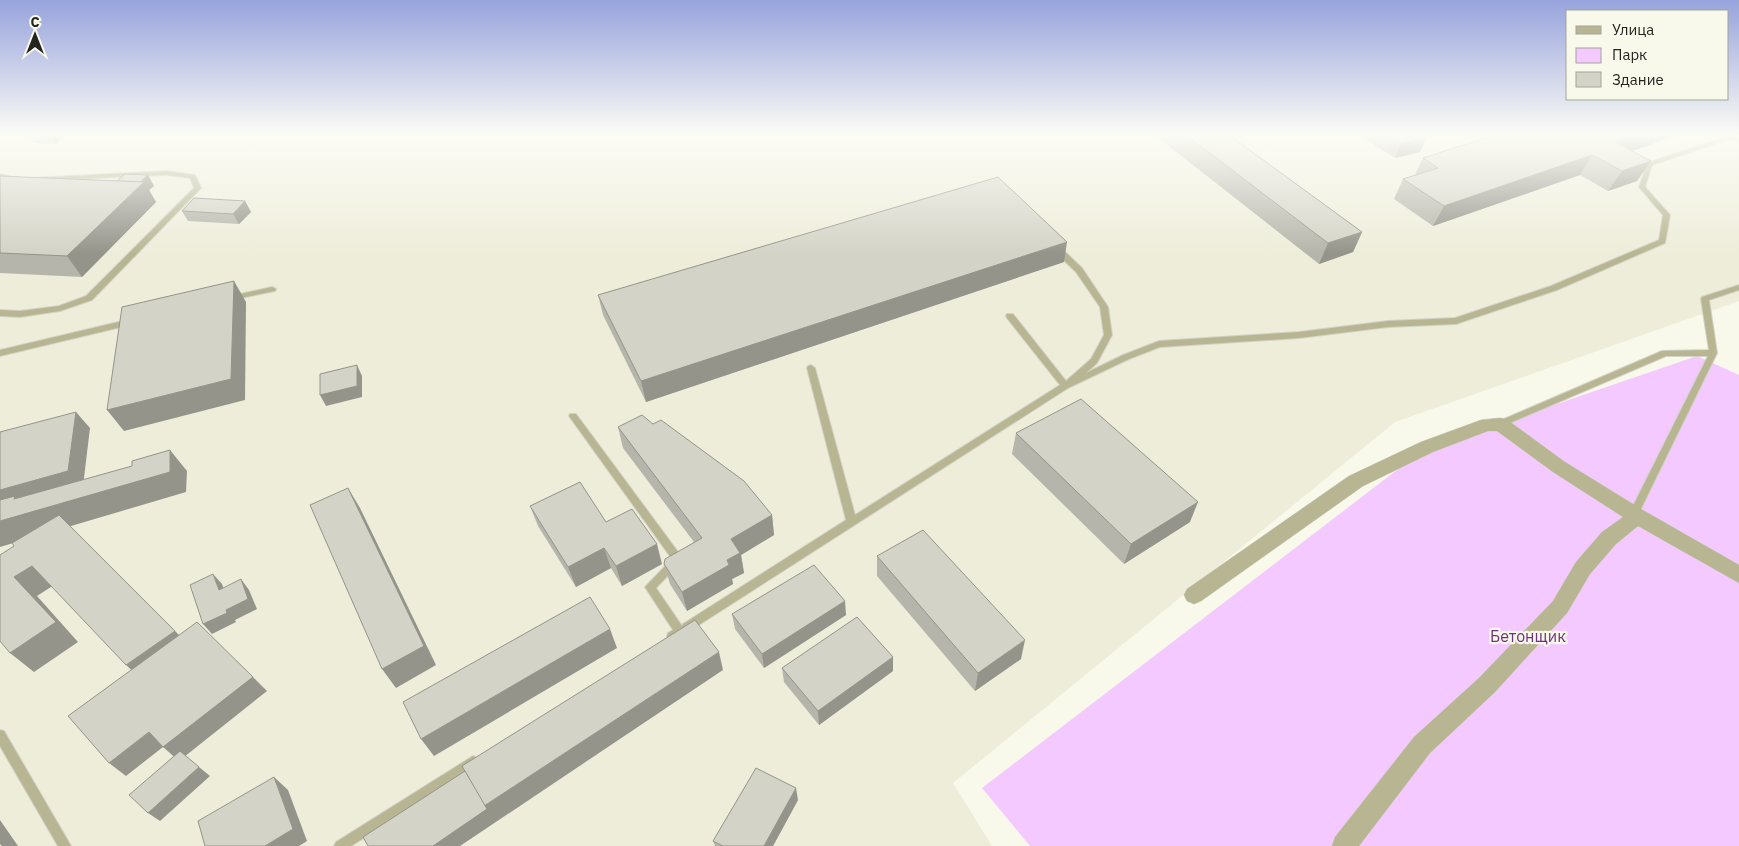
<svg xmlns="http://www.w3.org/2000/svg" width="1739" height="846" viewBox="0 0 1739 846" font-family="'IBM Plex Sans',sans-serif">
<rect width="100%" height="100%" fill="#f8f8eb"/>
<polygon fill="#eeedda" points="0,135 1739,135 1739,301 1395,422 953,783 992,846 0,846"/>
<polygon fill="#f4c9ff" points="1697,356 1739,375 1739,846 1030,846 982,788 1423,450"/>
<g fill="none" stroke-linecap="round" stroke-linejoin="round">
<g stroke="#d2d2c6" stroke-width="2">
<g id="service">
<polygon points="1731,135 1739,138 1739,142 1730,139 1652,165 1645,187 1670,215 1665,243 1557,290 1456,324 1388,327 1299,338 1160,347 1129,359 1068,388 691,630 685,631 684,634 672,641 668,639 667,636 668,633 673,630 645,587 672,559 569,416 570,414 576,414 681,556 683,559 681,562 656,588 682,626 683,624 846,520 807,368 808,366 811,365 815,368 855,515 1060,385 1007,318 1006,316 1007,314 1013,314 1066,381 1091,359 1104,335 1100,307 1076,272 1054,251 1054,247 1060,247 1082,268 1108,307 1112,335 1097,363 1086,373 1123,355 1159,341 1299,332 1388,321 1455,318 1551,286 1659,240 1663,215 1639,187 1647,163"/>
<polygon points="167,171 195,175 201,188 92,300 60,311 20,317 0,316 0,310 20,311 59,306 86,296 194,188 190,178 167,175 33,181 31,180 31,178"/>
<polygon points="0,174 17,178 18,179 15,181 0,178"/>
<polygon points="1739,285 1739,290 1709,300 1717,353 1637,517 1634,518 1631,517 1629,514 1708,356 1666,356 1503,426 1497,426 1496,424 1497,422 1662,351 1709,350 1701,299 1702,297"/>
<polygon points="272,287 276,289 275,291 231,300 227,298 231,296"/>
<polygon points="131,319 134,320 135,322 134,324 0,356 0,350"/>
<polygon points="0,730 4,731 71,846 58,846 0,746"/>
<polygon points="473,756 477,758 479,762 477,766 351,846 334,846 336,842"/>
</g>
</g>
<g stroke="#d2d2c6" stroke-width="1">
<polygon id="minor" points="1500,418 1506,419 1565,462 1641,509 1739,565 1739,583 1638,526 1616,544 1590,574 1567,613 1495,692 1430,753 1359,846 1332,846 1335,837 1414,737 1479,678 1553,601 1576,562 1602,532 1623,517 1553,472 1497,431 1488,431 1433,452 1363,486 1201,601 1194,604 1187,601 1184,595 1187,589 1349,476 1421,442 1481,420"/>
</g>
<use href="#service" fill="#b8b692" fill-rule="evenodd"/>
<use href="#minor" fill="#b8b692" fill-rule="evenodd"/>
</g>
<g fill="#b6b5ab">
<polygon points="28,135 65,135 56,144 34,143"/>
<polygon points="1156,135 1229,135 1362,232 1353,252 1319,264 1156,136"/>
<polygon points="1359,135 1424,135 1420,152 1395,158"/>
<polygon points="1678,135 1633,151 1637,181 1608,191 1580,175 1433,226 1394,199 1403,179 1415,175 1423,158 1485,138 1480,136"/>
<polygon points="148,175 154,186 149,190 156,202 82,277 0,273 0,176 117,181"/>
<polygon points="245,201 251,212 239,224 188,221 182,211"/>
<polygon points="1064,262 646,402 603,315 598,295"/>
<polygon points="653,424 772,515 774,535 741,555 744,573 732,579 733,584 687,611 670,584 664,564 694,542 623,448 618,427"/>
<polygon points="1016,433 1190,522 1124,564 1012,454"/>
<polygon points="530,506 606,522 662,564 622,586 611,568 576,587 538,526"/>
<polygon points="877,556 1021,659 975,691 877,576"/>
<polygon points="732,614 846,615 764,668 735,629"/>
<polygon points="893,657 893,671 819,725 784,682 782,668"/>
<polygon points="798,800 773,846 715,846 713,841"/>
</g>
<g fill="#94948b">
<polygon points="50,135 65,135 56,144"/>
<polygon points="1633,135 1678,135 1602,161 1615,142"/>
<polygon points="1427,137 1420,152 1395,158 1401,143"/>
<polygon points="1592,155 1580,175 1433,226 1444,206"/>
<polygon points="1651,161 1637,181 1608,191 1622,171"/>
<polygon points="148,175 154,186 149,190 156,202 82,277 67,256"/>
<polygon points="245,201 251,212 239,224 233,214"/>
<polygon points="1362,232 1353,252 1319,264 1328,243"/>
<polygon points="1067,242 1064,262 646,402 641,381"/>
<polygon points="234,281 246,302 245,400 124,431 107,410"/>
<polygon points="357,365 362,376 362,397 326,406 320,395"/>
<polygon points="76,412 90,428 83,486 31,512 170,450 187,471 186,492 0,547 0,490"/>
<polygon points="348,488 360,508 436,665 396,688 382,669"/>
<polygon points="1198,502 1190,522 1124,564 1131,544"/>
<polygon points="772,515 774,535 741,555 744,573 732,579 733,584 687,611 682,592 727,560 731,539"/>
<polygon points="657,544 662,564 622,586 616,566"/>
<polygon points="604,548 611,568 576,587 568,567"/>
<polygon points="0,563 32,566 54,585 37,596 78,642 34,672 10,653"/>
<polygon points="213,574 222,584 228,600 219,590"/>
<polygon points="241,579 249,590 257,609 235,620 236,622 212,634 203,624 226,610"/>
<polygon points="845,601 846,615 764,668 762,654"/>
<polygon points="610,629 617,648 434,756 421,739"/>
<polygon points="175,631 194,650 147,684 126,665"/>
<polygon points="1025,640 1021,659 975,691 978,673"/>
<polygon points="719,652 723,670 460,846 433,846 484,806"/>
<polygon points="893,657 893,671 819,725 818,711"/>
<polygon points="253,677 267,691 179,761 163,747 126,776 109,763 149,732"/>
<polygon points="199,767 210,776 160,821 148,813"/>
<polygon points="274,777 288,790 307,841 299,846 265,846"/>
<polygon points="796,788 798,800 773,846 764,846"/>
<polygon points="0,820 18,846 2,846 0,844"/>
</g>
<g fill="#d4d3c7" stroke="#94948b">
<polygon points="1186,135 1229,135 1362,232 1328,243"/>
<polygon points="1389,135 1424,135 1427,137 1401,143"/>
<polygon points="1495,135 1633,135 1615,142 1651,161 1622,171 1592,155 1444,206 1403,179 1438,168 1423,158"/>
<polygon points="125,174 148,175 140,182 117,181"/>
<polygon points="0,176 144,182 67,256 0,253"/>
<polygon points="998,177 1067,242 641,381 598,295"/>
<polygon points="194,198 245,201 233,214 182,211"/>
<polygon points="234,281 231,379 107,410 122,307"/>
<polygon points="357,365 357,386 320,395 320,374"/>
<polygon points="1081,399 1198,502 1131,544 1016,433"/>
<polygon points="76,412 68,471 0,490 0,432"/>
<polygon points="642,415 653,424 661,420 744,481 772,515 731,539 740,553 727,560 729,565 682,592 664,564 665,559 702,538 618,427"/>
<polygon points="170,450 170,472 0,521 0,500 15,496 14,499 132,466 132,461"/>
<polygon points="580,482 606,522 632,509 657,544 616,566 604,548 568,567 530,506"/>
<polygon points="348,488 424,646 382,669 310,505"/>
<polygon points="59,515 175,631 126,665 32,566 14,577 56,622 10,653 0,641 0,555 14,546 12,543"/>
<polygon points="923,530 1025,640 978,673 877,556"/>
<polygon points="814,565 845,601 762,654 732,614"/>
<polygon points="213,574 219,590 241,579 248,599 226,610 227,613 203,624 190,585"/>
<polygon points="590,597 610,629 421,739 403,702"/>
<polygon points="857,617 893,657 818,711 782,668"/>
<polygon points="695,620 719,652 484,806 462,766"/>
<polygon points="197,622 253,677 163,747 149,732 109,763 68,716"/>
<polygon points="180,751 199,767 148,813 129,795"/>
<polygon points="756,768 796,788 764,846 723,846 713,841"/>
<polygon points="465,771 487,809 433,846 368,846 363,837"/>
<polygon points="274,777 293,829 265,846 205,846 198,821"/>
</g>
<linearGradient id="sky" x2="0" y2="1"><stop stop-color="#97a3dc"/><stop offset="0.53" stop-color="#fcfcf6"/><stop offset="1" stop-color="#fcfcf6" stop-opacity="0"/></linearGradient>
<rect width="1739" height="254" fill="url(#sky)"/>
<g text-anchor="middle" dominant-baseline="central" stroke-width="4.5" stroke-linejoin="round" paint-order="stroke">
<g font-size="16" fill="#70317f" stroke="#f8f8eb">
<text x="1528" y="636">Бетонщик</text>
</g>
</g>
<rect x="1566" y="10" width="162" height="90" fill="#f8f8eb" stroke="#a4a49a"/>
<rect x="1576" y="26" width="25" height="8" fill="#b8b692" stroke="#a4a49a"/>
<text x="1612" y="35" font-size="15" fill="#252520">Улица</text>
<rect x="1576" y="48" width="25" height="15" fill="#f4c9ff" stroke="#a4a49a"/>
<text x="1612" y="60" font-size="15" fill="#252520">Парк</text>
<rect x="1576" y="72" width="25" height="15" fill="#d4d3c7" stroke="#a4a49a"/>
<text x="1612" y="85" font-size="15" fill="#252520">Здание</text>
<g transform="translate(35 35)" stroke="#f8f8eb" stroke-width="4" paint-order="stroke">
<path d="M0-4L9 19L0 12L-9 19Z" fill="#252520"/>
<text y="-8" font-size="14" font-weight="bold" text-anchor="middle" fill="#252520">С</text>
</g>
</svg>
